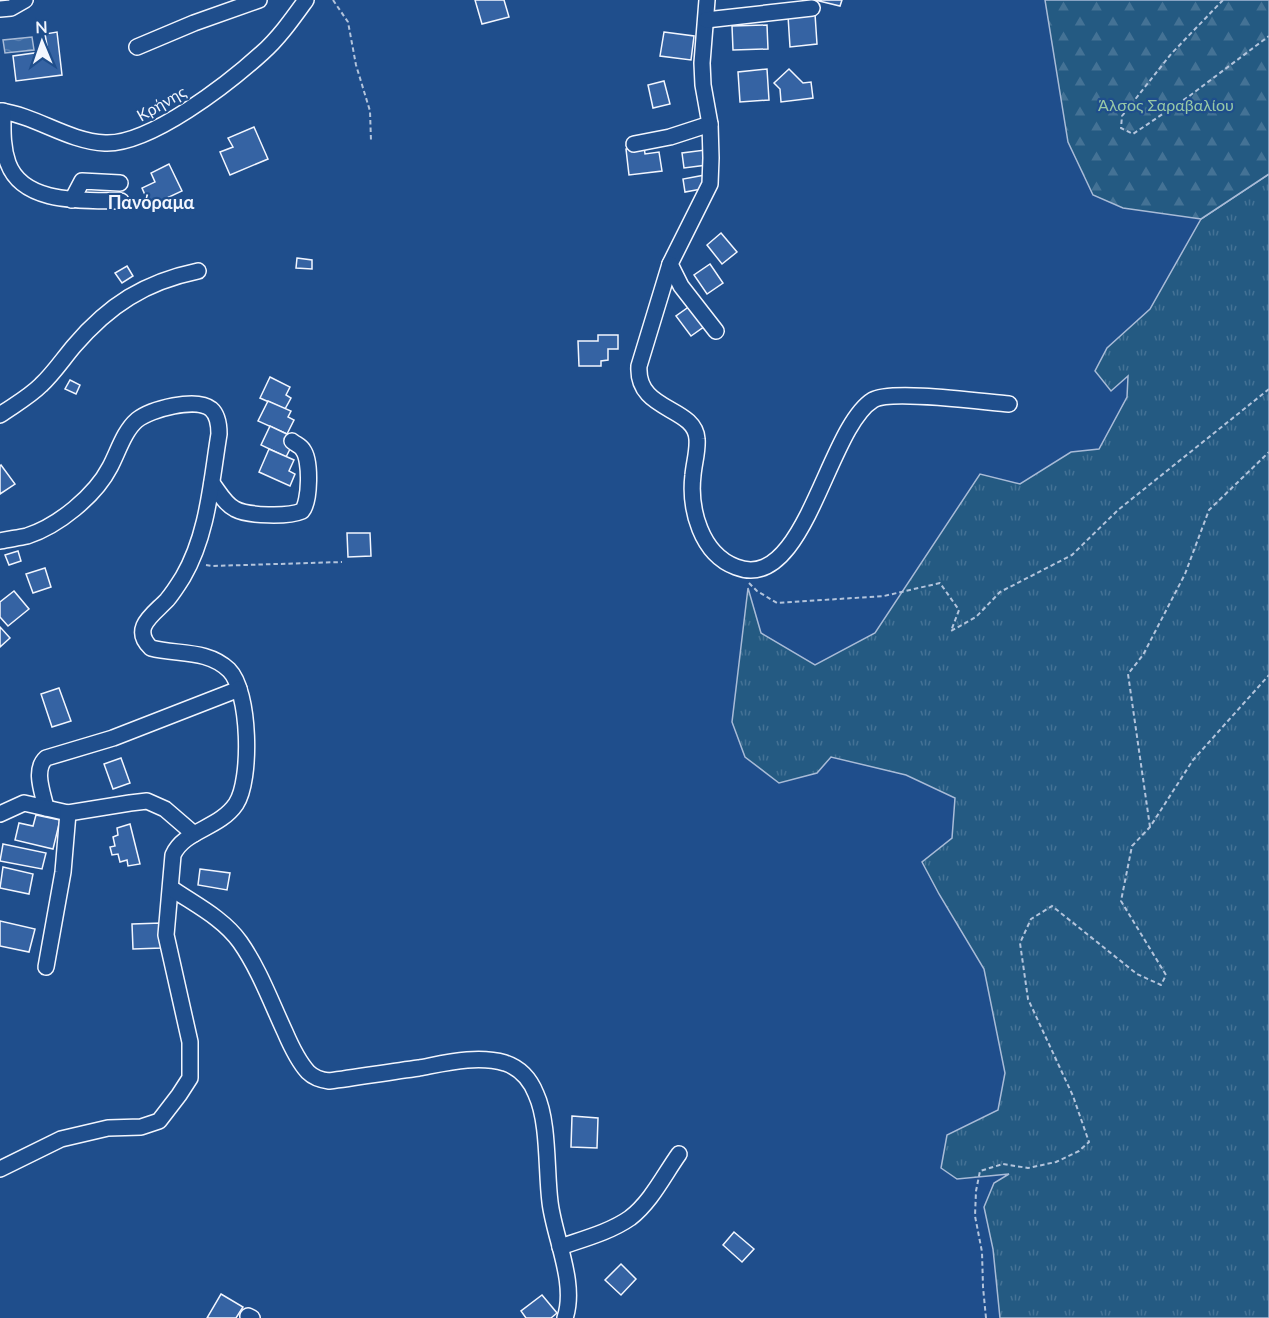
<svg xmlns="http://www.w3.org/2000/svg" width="1269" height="1318" viewBox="0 0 1269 1318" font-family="Lato,sans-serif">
<defs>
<pattern id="grass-tufts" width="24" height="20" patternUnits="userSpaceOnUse" patternTransform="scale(1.5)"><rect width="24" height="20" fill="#245a82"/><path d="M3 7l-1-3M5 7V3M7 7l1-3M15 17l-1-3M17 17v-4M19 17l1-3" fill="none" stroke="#447295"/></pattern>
<pattern id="forest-firs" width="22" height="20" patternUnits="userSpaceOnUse" patternTransform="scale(1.5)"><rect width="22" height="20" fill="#245a82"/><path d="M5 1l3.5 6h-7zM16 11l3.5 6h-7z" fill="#447295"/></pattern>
<pattern id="water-waves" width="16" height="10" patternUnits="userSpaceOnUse" patternTransform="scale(1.5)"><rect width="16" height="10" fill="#3b69a3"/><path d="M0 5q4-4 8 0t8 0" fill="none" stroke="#587fb1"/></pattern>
</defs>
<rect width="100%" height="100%" fill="#1f4e8c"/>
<polygon fill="url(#grass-tufts)" stroke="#a8bbd7" stroke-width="1.5" points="1269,174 1269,1318 1000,1318 993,1249 984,1207 994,1183 1009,1174 957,1179 941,1168 947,1135 998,1110 1005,1073 984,969 939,894 922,862 952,838 955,798 906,775 831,757 817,773 779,783 745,757 732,722 748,588 761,633 815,665 875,633 980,474 1020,484 1071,452 1099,449 1127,397 1128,376 1111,391 1095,371 1107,348 1150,309 1201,219"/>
<polygon fill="url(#forest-firs)" stroke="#a8bbd7" stroke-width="1.5" points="1045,0 1269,0 1269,174 1201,219 1123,208 1093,195 1068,142"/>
<polygon fill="url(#water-waves)" stroke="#a8bbd7" stroke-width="1.5" points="32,37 34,50 5,53 3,40"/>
<g fill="#3563a3" stroke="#f2f6ff" stroke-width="1.5">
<polygon points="475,0 504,0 509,17 482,24"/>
<polygon points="815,0 842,0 840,6"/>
<polygon points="815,14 817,44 790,47 788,16"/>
<polygon points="767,25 768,49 733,50 732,26"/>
<polygon points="57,32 62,75 16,81 13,56 48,51 45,34"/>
<polygon points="664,32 694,36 691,60 660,56"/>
<polygon points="767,69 769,100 740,102 738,72"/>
<polygon points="789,69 803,83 811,82 813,98 781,102 780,89 774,83"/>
<polygon points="664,81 670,104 653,108 648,85"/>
<polygon points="254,127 268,159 230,175 220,152 233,147 228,138"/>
<polygon points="644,146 645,154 659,152 662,171 629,175 626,149"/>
<polygon points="705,150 707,165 684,168 682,153"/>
<polygon points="169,164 182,191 150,206 142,188 155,182 151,173"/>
<polygon points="705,175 707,188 685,192 683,179"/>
<polygon points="721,233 737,252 722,264 707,245"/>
<polygon points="297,258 312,260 312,269 296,268"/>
<polygon points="710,264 723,283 707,294 694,275"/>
<polygon points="127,266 133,276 122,283 115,273"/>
<polygon points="690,306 705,326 691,336 676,316"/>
<polygon points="598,335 618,335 618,349 608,349 608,360 601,361 601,366 579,366 578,341 598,341"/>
<polygon points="270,377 290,387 286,395 291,398 285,409 260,398"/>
<polygon points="70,380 80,385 76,394 65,389"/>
<polygon points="268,401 291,411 288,417 294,420 287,434 258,421"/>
<polygon points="270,426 291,436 291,447 286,457 261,445"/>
<polygon points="269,449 294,460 289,471 295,474 290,486 259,472"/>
<polygon points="1,465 15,484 0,494 0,466"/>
<polygon points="347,533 370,533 371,556 348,557"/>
<polygon points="18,551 21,561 9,565 5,555"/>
<polygon points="45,568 51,587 33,593 26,574"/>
<polygon points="14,591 29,609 8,626 0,617 0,602"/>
<polygon points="0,627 10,638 0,647"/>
<polygon points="59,688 71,721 52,727 41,694"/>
<polygon points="121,758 130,783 113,789 104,764"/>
<polygon points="36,815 60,820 53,849 15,840 19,823 33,826"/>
<polygon points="130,824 140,864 128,866 127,860 120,862 118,854 112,855 110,847 115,846 113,837 118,835 117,828"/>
<polygon points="3,844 46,853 42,869 0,861"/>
<polygon points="3,867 33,874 29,894 0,888"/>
<polygon points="200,869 230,873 227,890 198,885"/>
<polygon points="0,921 35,929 29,952 0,946"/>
<polygon points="161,923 162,948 133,949 132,924"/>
<polygon points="572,1116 598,1118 597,1148 571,1147"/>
<polygon points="734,1232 754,1249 742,1262 723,1245"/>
<polygon points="621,1264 636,1279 621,1295 605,1280"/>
<polygon points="221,1294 243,1307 236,1318 207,1318"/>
<polygon points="542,1295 557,1313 551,1318 526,1318 521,1311"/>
</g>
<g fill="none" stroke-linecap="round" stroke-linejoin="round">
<g stroke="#f2f6ff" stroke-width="18">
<g id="minor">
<path d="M707,0l-5,63 1,22 7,39 1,34 -1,26 -40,80 -31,102c-3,46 56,40 58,73 1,12 -3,24 -4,36 -4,34 8,79 43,92 69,27 91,-139 137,-167 18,-11 111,2 136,4"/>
<polyline points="0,9 11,8 25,0"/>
<polyline points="706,20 812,8"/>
<polyline points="137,47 194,23 259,0"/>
<path d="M0,111c37,5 67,30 105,32 45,2 124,-60 157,-90 17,-15 31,-35 44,-53"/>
<path d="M3,111c0,18 -1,35 5,52 15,42 77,37 113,38"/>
<polyline points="634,144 670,137 710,124"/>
<polyline points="72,200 82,181 120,183"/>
<polyline points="670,264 681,286 716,331"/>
<path d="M0,415c14,-10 29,-18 41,-30 12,-11 22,-26 33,-39 35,-41 71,-64 124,-75"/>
<path d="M212,483c7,9 13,21 23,26 13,7 53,8 67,2 8,-9 9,-51 1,-61 -2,-4 -8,-6 -11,-9"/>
<path d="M0,541c9,-2 18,-3 27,-5 31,-10 68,-40 83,-69 8,-15 14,-36 27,-47 14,-11 59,-23 74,-11 7,6 8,17 8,25 -8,49 -11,100 -36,143 -5,8 -10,16 -16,23 -13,14 -37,28 -16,48 26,7 56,1 78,22 21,21 23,110 7,134 -17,25 -52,26 -63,51l-7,80 24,107v36l-11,17 -20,26 -18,6 -33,1 -47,11 -61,30"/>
<path d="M46,808c-3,-15 -13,-38 0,-50l67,-20 126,-49"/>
<polyline points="0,814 24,803 68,813 130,803 147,801 165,809 194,834"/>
<path d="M171,888c23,16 52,30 69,54 19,27 31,60 45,90 6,14 13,29 23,40 6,6 13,8 21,9 30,-4 60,-9 90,-13 27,-5 58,-13 86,-5 15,5 25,16 31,31 13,28 10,77 14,108 4,35 27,81 15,116"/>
<polyline points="46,967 63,872 68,813"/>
<path d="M560,1247c23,-8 50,-15 70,-29 21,-16 34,-43 49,-64"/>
<polyline points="248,1316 252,1318"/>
</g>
</g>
<g stroke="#b3c4dc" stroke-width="2" stroke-dasharray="4.5 3" stroke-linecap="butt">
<polyline points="333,0 348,22 356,65 370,111 371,141"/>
<polyline points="1223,0 1171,54 1122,116 1121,128 1133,134 1188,97 1269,36"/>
<polyline points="206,565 212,566 342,562"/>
<polyline points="749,583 757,591 777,603 884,596 940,583 959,610 951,631 976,617 1000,592 1072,555 1118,510 1269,389"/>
<polyline points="1150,827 1128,674 1143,655 1185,574 1209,510 1269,452"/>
<polyline points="986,1318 983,1287 982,1252 975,1216 976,1191 980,1171 1003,1164 1028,1168 1056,1162 1079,1151 1089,1142 1073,1096 1028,999 1020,943 1031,919 1052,906 1137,974 1161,985 1166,975 1121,901 1132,846 1150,827 1193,760 1269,675"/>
</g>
<use href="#minor" stroke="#1f4e8c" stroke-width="15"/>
</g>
<g text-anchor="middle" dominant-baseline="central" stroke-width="4.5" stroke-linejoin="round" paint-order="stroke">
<g font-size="16" fill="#f2f6ff" stroke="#1f4e8c">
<text transform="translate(161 103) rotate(-30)">Κρήνης</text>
</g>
<g font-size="16" fill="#97c8a6" stroke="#1f4e8c">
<text x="1166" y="104">Άλσος Σαραβαλίου</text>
</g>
<g font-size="18" font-weight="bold" fill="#f2f6ff" stroke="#1f4e8c">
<text x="151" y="202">Πανόραμα</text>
</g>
</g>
<g transform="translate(42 42) rotate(358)" stroke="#1f4e8c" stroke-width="4.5" paint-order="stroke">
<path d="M0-4.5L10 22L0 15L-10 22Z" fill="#f2f6ff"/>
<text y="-9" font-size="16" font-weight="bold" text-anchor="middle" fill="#f2f6ff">N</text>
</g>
</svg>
